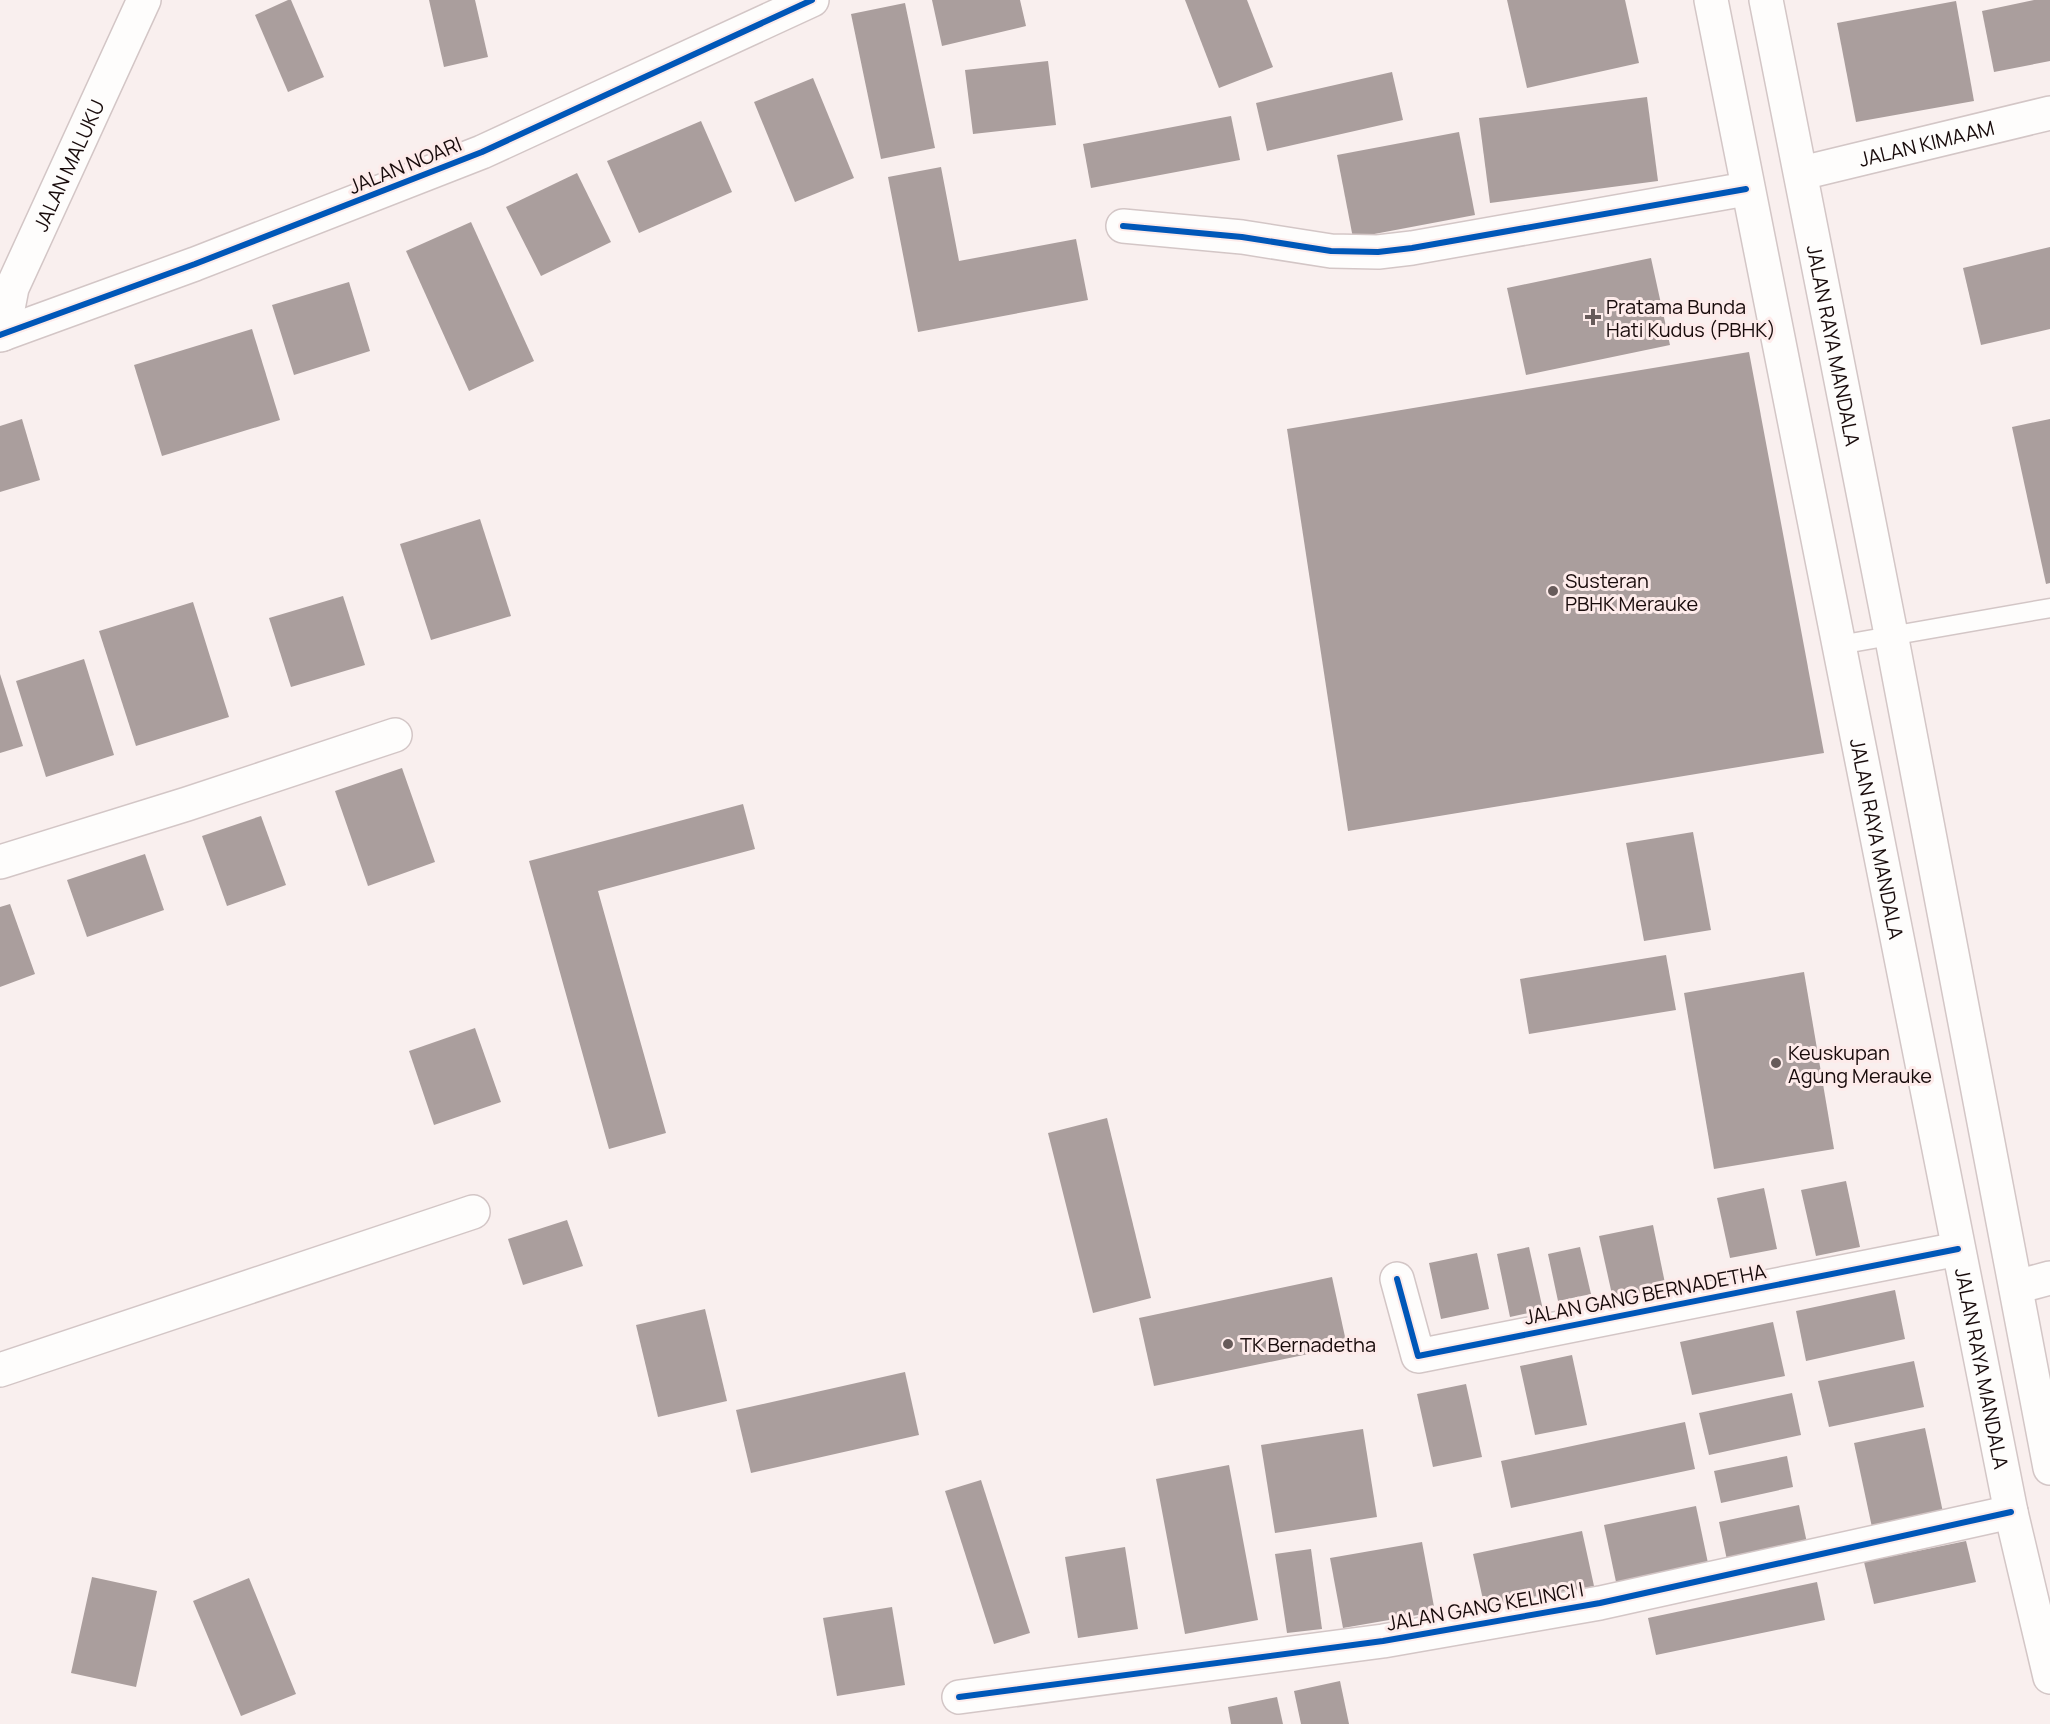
<svg xmlns="http://www.w3.org/2000/svg" width="2050" height="1724" viewBox="0 0 2050 1724" font-family="Manrope,sans-serif">
<style>
.building{fill:#aa9e9d}
.lines{fill:none;stroke-linecap:round;stroke-linejoin:round}
.lane-casing{stroke:#d3c6c6;stroke-width:21}
.street-casing{stroke:#d3c6c6;stroke-width:36}
.secondary-casing{stroke:#d3c6c6;stroke-width:36}
.highway-casing{stroke:#d3c6c6;stroke-width:36}
.lane{stroke:#fefdfc;stroke-width:18}
.street{stroke:#fefdfc;stroke-width:33}
.secondary{stroke:#fefdfc;stroke-width:33}
.highway{stroke:#fefdfc;stroke-width:33}
.cycleway-casing{stroke:#fdebea;stroke-width:10}
.cycleway{stroke:#0057b8;stroke-width:6}
.poi-dot{fill:#675b5a;stroke:#fdebea;stroke-width:2}
.labels{text-anchor:middle;dominant-baseline:central;stroke-width:6;stroke-linejoin:round;paint-order:stroke}
.street-label{font-size:20px;fill:#180b0b;stroke:#fdebea}
.poi-label{font-size:20px;fill:#180b0b;stroke:#fdebea;text-anchor:start}
</style>
<rect width="100%" height="100%" fill="#f9efee"/>
<g class="building">
<path d="M288,0H291L324,77L288,92L255,15Z"/>
<path d="M429,0H475L488,57L444,67Z"/>
<path d="M932,0H1020L1026,26L942,46Z"/>
<path d="M1185,0H1247L1273,67L1219,88Z"/>
<path d="M1507,0H1625L1639,63L1527,88Z"/>
<path d="M2034,0H2050V61L1994,72L1982,11Z"/>
<path d="M1956,1L1974,101L1856,122L1837,23Z"/>
<path d="M905,3L935,148L881,159L851,14Z"/>
<path d="M1048,61L1056,125L973,134L965,70Z"/>
<path d="M1392,72L1403,120L1267,151L1256,103Z"/>
<path d="M813,78L854,178L795,202L754,102Z"/>
<path d="M1647,97L1658,181L1490,203L1479,118Z"/>
<path d="M1231,116L1240,160L1091,188L1083,144Z"/>
<path d="M701,121L732,192L639,233L607,161Z"/>
<path d="M1459,132L1475,215L1353,238L1337,155Z"/>
<path d="M941,167L959,261L1076,239L1088,300L918,332L888,177Z"/>
<path d="M577,173L611,242L541,276L506,207Z"/>
<path d="M471,222L534,361L469,391L406,251Z"/>
<path d="M2050,247V329L1981,345L1963,268Z"/>
<path d="M1651,258L1670,345L1526,375L1507,288Z"/>
<path d="M349,282L370,351L294,375L272,305Z"/>
<path d="M252,329L280,420L162,456L134,365Z"/>
<path d="M1749,352L1824,753L1348,831L1287,429Z"/>
<path d="M22,419L40,480L0,492V426Z"/>
<path d="M2050,419V583L2046,584L2012,427Z"/>
<path d="M480,519L511,616L431,640L400,544Z"/>
<path d="M343,596L365,665L291,687L269,618Z"/>
<path d="M193,602L229,717L136,746L99,631Z"/>
<path d="M84,659L114,755L46,777L16,681Z"/>
<path d="M0,674L23,746L0,753Z"/>
<path d="M402,768L435,862L368,886L335,791Z"/>
<path d="M743,804L755,849L598,891L666,1133L609,1149L529,861Z"/>
<path d="M261,816L286,885L227,906L202,836Z"/>
<path d="M1693,832L1711,930L1644,941L1626,843Z"/>
<path d="M145,854L164,910L87,937L67,880Z"/>
<path d="M10,904L35,974L0,987V907Z"/>
<path d="M1666,955L1676,1010L1529,1034L1520,979Z"/>
<path d="M1804,972L1834,1149L1714,1169L1684,993Z"/>
<path d="M475,1028L501,1102L434,1125L409,1051Z"/>
<path d="M1107,1118L1151,1298L1093,1313L1048,1133Z"/>
<path d="M1846,1181L1860,1247L1816,1256L1801,1190Z"/>
<path d="M1764,1188L1777,1249L1730,1258L1717,1198Z"/>
<path d="M567,1220L583,1266L523,1285L508,1239Z"/>
<path d="M1653,1225L1666,1288L1613,1299L1599,1236Z"/>
<path d="M1529,1247L1543,1310L1510,1317L1497,1254Z"/>
<path d="M1580,1247L1591,1294L1558,1301L1548,1254Z"/>
<path d="M1477,1253L1489,1309L1441,1319L1429,1263Z"/>
<path d="M1332,1277L1347,1346L1154,1386L1139,1318Z"/>
<path d="M1895,1290L1905,1339L1806,1361L1796,1311Z"/>
<path d="M705,1309L727,1401L658,1417L636,1325Z"/>
<path d="M1773,1322L1785,1376L1692,1395L1680,1342Z"/>
<path d="M1572,1355L1587,1425L1535,1435L1520,1366Z"/>
<path d="M1914,1361L1924,1407L1829,1427L1818,1381Z"/>
<path d="M905,1372L919,1435L751,1473L736,1410Z"/>
<path d="M1466,1384L1482,1457L1433,1467L1417,1394Z"/>
<path d="M1792,1393L1801,1435L1709,1455L1699,1413Z"/>
<path d="M1685,1422L1695,1469L1511,1508L1501,1461Z"/>
<path d="M1925,1428L1944,1517L1873,1532L1854,1443Z"/>
<path d="M1363,1429L1377,1517L1275,1533L1261,1445Z"/>
<path d="M1787,1456L1793,1487L1721,1503L1714,1471Z"/>
<path d="M1229,1465L1258,1620L1185,1634L1156,1479Z"/>
<path d="M981,1480L1030,1633L994,1644L945,1491Z"/>
<path d="M1799,1505L1807,1543L1727,1560L1719,1522Z"/>
<path d="M1696,1506L1708,1563L1616,1582L1604,1525Z"/>
<path d="M1582,1531L1594,1586L1485,1609L1473,1554Z"/>
<path d="M1966,1541L1976,1582L1874,1604L1864,1562Z"/>
<path d="M1422,1542L1435,1612L1343,1628L1330,1558Z"/>
<path d="M1125,1547L1138,1629L1078,1638L1065,1557Z"/>
<path d="M1311,1549L1322,1629L1287,1633L1275,1554Z"/>
<path d="M92,1577L157,1591L136,1687L71,1673Z"/>
<path d="M249,1578L296,1694L241,1716L193,1601Z"/>
<path d="M1817,1582L1825,1620L1656,1655L1648,1618Z"/>
<path d="M892,1607L905,1685L837,1696L823,1618Z"/>
<path d="M1340,1681L1349,1724H1301L1294,1691Z"/>
<path d="M1277,1697L1283,1724H1231L1228,1707Z"/>
</g>
<g class="lines">
<defs>
<path id="lane" d="M1839,645L2050,608"/>
<g id="street">
<path id="s1" d="M1802,173L2050,113"/>
<path d="M1123,226L1242,237L1331,251L1378,252L1412,248L1746,189"/>
<path id="s2" d="M3,334L12,288L144,0"/>
<path d="M0,862L187,804L395,735"/>
<path d="M1397,1279L1418,1356L1958,1249"/>
<path d="M2016,1287L2050,1278"/>
<path d="M0,1370L473,1212"/>
<path d="M959,1697L1383,1641L1600,1603L2011,1512"/>
</g>
<path id="secondary" d="M0,335L195,264L482,152L812,0"/>
<g id="highway">
<path id="s3" d="M1711,0L2011,1512L2050,1677"/>
<path id="s4" d="M1766,0L1891,634L2050,1468"/>
</g>
</defs>
<use href="#lane" class="lane-casing"/>
<use href="#street" class="street-casing"/>
<use href="#secondary" class="secondary-casing"/>
<use href="#highway" class="highway-casing"/>
<use href="#lane" class="lane"/>
<use href="#street" class="street"/>
<use href="#secondary" class="secondary"/>
<use href="#highway" class="highway"/>
<defs>
<g id="cycleway">
<path d="M1123,226L1242,237L1331,251L1378,252L1412,248L1746,189"/>
<path d="M0,335L195,264L482,152L812,0"/>
<path d="M1397,1279L1418,1356L1958,1249"/>
<path d="M959,1697L1383,1641L1600,1603L2011,1512"/>
</g>
</defs>
<use href="#cycleway" class="cycleway-casing"/>
<use href="#cycleway" class="cycleway"/>
</g>
<g class="poi-dot">
<path d="M1590 308h6v6h6v6h-6v6h-6v-6h-6v-6h6z"/>
<circle cx="1553" cy="591" r="6"/>
<circle cx="1776" cy="1063" r="6"/>
<circle cx="1228" cy="1344" r="6"/>
</g>
<g class="labels">
<g class="street-label">
<text stroke="none"><textPath href="#s1" startOffset="128">JALAN KIMAAM</textPath></text>
<text stroke="none"><textPath href="#s2" startOffset="182">JALAN MALUKU</textPath></text>
<text transform="translate(405 165) rotate(-22)">JALAN NOARI</text>
<text stroke="none"><textPath href="#s4" startOffset="352">JALAN RAYA MANDALA</textPath></text>
<text stroke="none"><textPath href="#s3" startOffset="855">JALAN RAYA MANDALA</textPath></text>
<text transform="translate(1645 1294) rotate(-11)">JALAN GANG BERNADETHA</text>
<text stroke="none"><textPath href="#s3" startOffset="1395">JALAN RAYA MANDALA</textPath></text>
<text transform="translate(1485 1606) rotate(-10)">JALAN GANG KELINCI I</text>
</g>
<g class="poi-label">
<text x="1606" y="306">Pratama Bunda<tspan x="1606" dy="23">Hati Kudus (PBHK)</tspan></text>
<text x="1565" y="580">Susteran<tspan x="1565" dy="23">PBHK Merauke</tspan></text>
<text x="1788" y="1052">Keuskupan<tspan x="1788" dy="23">Agung Merauke</tspan></text>
<text x="1240" y="1344">TK Bernadetha</text>
</g>
</g>
</svg>
